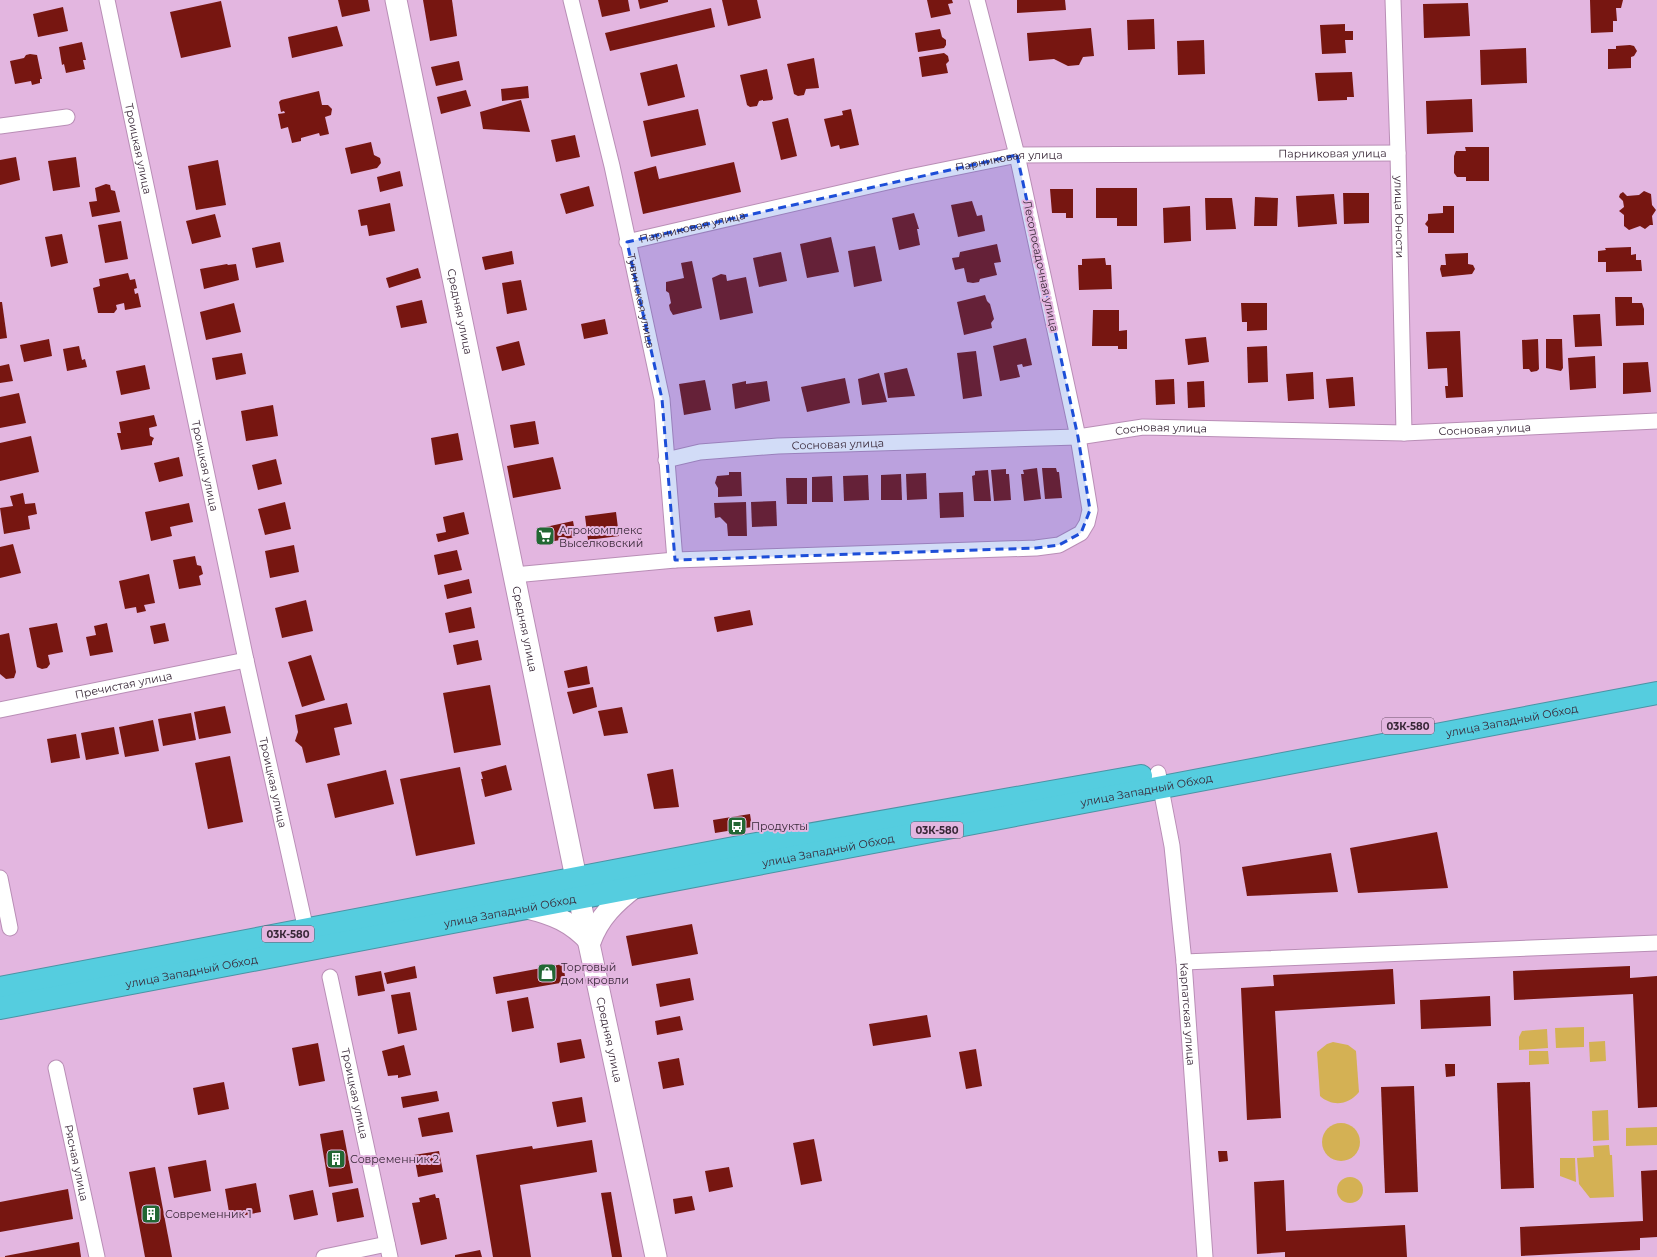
<svg xmlns="http://www.w3.org/2000/svg" width="1657" height="1257" viewBox="0 0 1657 1257" font-family="Montserrat,sans-serif">
<style>
.green{fill:#d4b154}
.building{fill:#771611}
.lines{fill:none;stroke-linecap:round;stroke-linejoin:round}
.street-casing{stroke:#b98eb6;stroke-width:17}
.secondary-casing{stroke:#b98eb6;stroke-width:23}
.highway-casing{stroke:#4b93a4;stroke-width:24}
.street{stroke:#fff;stroke-width:15}
.secondary{stroke:#fff;stroke-width:21}
.highway{stroke:#55cddf;stroke-width:22}
.marked{fill:#1d4ed8;fill-opacity:0.2;stroke:#1d4ed8;stroke-width:3;stroke-dasharray:8 5;stroke-linejoin:round}
.labels{text-anchor:middle;dominant-baseline:central;stroke-width:4;stroke-linejoin:round;paint-order:stroke}
.shield{fill:#e3b6e0;stroke:#6b526a;stroke-width:1}
.shield-label{font-size:10px;font-weight:bold;fill:#382737}
.street-label{font-size:11px;fill:#382737;stroke:#e3b6e0}
.poi-label{font-size:11px;fill:#382737;stroke:#e3b6e0;text-anchor:start}
</style>
<rect width="100%" height="100%" fill="#e3b6e0"/>
<g class="green">
<path d="M1584,1027V1047L1556,1048L1555,1028Z"/>
<path d="M1547,1029L1548,1048L1519,1050V1037L1522,1031Z"/>
<path d="M1605,1041L1606,1061L1590,1062L1589,1042Z"/>
<path d="M1333,1042L1348,1045L1356,1051L1359,1092C1349,1105 1332,1107 1320,1096L1317,1052L1327,1044Z"/>
<path d="M1529,1051H1548L1549,1064L1529,1065Z"/>
<path d="M1608,1110L1609,1140L1593,1141L1592,1111Z"/>
<circle cx="1341" cy="1142" r="19"/>
<path d="M1657,1127V1145L1626,1146V1128Z"/>
<path d="M1609,1145L1610,1155H1612L1614,1197L1590,1198L1579,1184L1577,1158L1594,1157L1593,1146Z"/>
<path d="M1560,1158H1575L1576,1182L1560,1176Z"/>
<circle cx="1350" cy="1190" r="13"/>
</g>
<g class="building">
<path d="M338,0H368L370,11L342,17Z"/>
<path d="M423,0H452L457,36L430,41Z"/>
<path d="M598,0H628L630,11L602,17Z"/>
<path d="M638,0H668V2L640,9Z"/>
<path d="M722,0H757L761,18L728,26Z"/>
<path d="M927,0H952L953,3L948,4L951,14L931,18Z"/>
<path d="M1017,0H1065L1066,10L1017,13Z"/>
<path d="M1590,0H1623L1621,8H1616L1617,21H1613V32L1591,33Z"/>
<path d="M221,1L231,47L181,58L170,12Z"/>
<path d="M1468,3L1470,36L1424,38L1423,4Z"/>
<path d="M63,7L68,31L38,37L33,14Z"/>
<path d="M711,8L715,27L610,51L605,33Z"/>
<path d="M1154,19L1155,49L1128,50L1127,20Z"/>
<path d="M1345,24V31H1353V40H1345L1346,53L1322,54L1320,25Z"/>
<path d="M337,26L343,46L292,58L288,37Z"/>
<path d="M1091,28L1094,56L1083,57L1079,65L1068,66L1054,59L1029,61L1027,33Z"/>
<path d="M940,29L942,37L946,40V45L944,48L918,52L915,33Z"/>
<path d="M1204,40L1205,74L1178,75L1177,41Z"/>
<path d="M82,42L86,60H83L85,69L66,73L64,64L62,65L59,47Z"/>
<path d="M1630,45L1634,46L1637,51L1634,56L1631,57V68L1608,69V49H1616V46Z"/>
<path d="M1526,48L1527,83L1481,85L1480,50Z"/>
<path d="M944,53L948,56L949,61L946,64L948,73L922,77L919,57Z"/>
<path d="M30,54L37,55L42,79H40V83L32,85L31,81L15,84L10,61L24,58L26,55Z"/>
<path d="M814,58L819,88L806,89L804,95L798,96L794,94L787,64Z"/>
<path d="M459,61L463,80L436,86L431,67Z"/>
<path d="M677,64L685,97L648,106L640,73Z"/>
<path d="M767,69L773,98L772,100L763,101V100L759,101L757,106L750,107L747,105L740,75Z"/>
<path d="M1352,72L1354,97H1347V100L1318,101L1315,73Z"/>
<path d="M528,86L529,98L502,101L501,89Z"/>
<path d="M466,90L471,106L441,114L437,97Z"/>
<path d="M319,91L322,105H328L332,109L331,115L325,117L329,134L320,136L319,133L301,138V141L292,143L288,127L281,129L278,114L285,113L284,111L281,112L279,102L281,100Z"/>
<path d="M1472,99L1473,132L1427,134L1426,101Z"/>
<path d="M521,100L530,132L483,129L480,112Z"/>
<path d="M698,109L706,145L651,157L643,121Z"/>
<path d="M851,109L859,145L840,149L839,145L831,147L824,119L843,115L842,111Z"/>
<path d="M788,118L797,156L781,160L772,122Z"/>
<path d="M575,135L580,157L556,162L551,140Z"/>
<path d="M371,142L374,155L380,158L381,163L377,168L351,174L345,148Z"/>
<path d="M1465,147H1489V181H1466V177H1457L1454,173V156L1456,151H1466Z"/>
<path d="M16,157L20,180L0,185V160Z"/>
<path d="M76,157L80,187L53,191L48,161Z"/>
<path d="M218,160L226,205L196,210L188,166Z"/>
<path d="M734,162L741,192L643,214L634,172L656,166L659,179Z"/>
<path d="M400,171L403,186L380,192L377,177Z"/>
<path d="M106,184L110,185L111,190L115,191L120,212L92,217L89,202L97,201L95,188Z"/>
<path d="M589,186L594,206L566,214L560,194Z"/>
<path d="M1096,188H1137V226H1117V218H1096Z"/>
<path d="M1050,189H1073V218H1066V213H1052Z"/>
<path d="M1644,191L1651,194L1652,205L1656,210L1652,216L1653,225H1650L1645,229L1640,226L1629,230L1624,226V215L1619,211L1624,207L1623,201L1619,197L1620,194L1623,192L1627,196L1639,195Z"/>
<path d="M1343,193H1369V223L1344,224Z"/>
<path d="M1334,194L1337,224L1298,227L1296,196Z"/>
<path d="M1255,197L1278,198L1277,226H1254Z"/>
<path d="M1205,198H1232L1236,229L1206,230Z"/>
<path d="M972,201L977,216L982,215L985,231L958,237L951,205Z"/>
<path d="M390,203L395,231L369,236L367,225L361,226L358,210Z"/>
<path d="M1190,206L1191,241L1164,243L1163,208Z"/>
<path d="M1443,206H1454V233H1428V227L1425,224L1428,220V214L1443,213Z"/>
<path d="M914,213L919,229H917L920,245L899,250L892,218Z"/>
<path d="M215,214L221,237L192,244L186,221Z"/>
<path d="M121,221L128,259L105,263L98,225Z"/>
<path d="M62,234L68,263L51,267L45,237Z"/>
<path d="M831,237L839,272L807,278L800,244Z"/>
<path d="M280,242L284,262L256,268L252,248Z"/>
<path d="M997,244L1001,262L994,263L997,275L980,279L979,282L973,283L967,282L964,268L955,270L952,258L959,257L960,252Z"/>
<path d="M875,246L882,281L854,287L848,251Z"/>
<path d="M1631,247V255L1636,254V260H1641L1642,271L1606,272V262H1598V251L1606,250L1605,248Z"/>
<path d="M512,251L514,264L485,270L482,257Z"/>
<path d="M781,252L787,281L759,287L753,258Z"/>
<path d="M1468,253V264L1473,265L1475,269L1472,274L1442,277L1440,269L1441,265H1446L1445,254Z"/>
<path d="M1105,258L1106,265H1111L1112,289L1079,290L1078,265H1082V259Z"/>
<path d="M692,261L702,308L673,315L670,310L669,305L671,303L669,293L666,291V282L684,278L681,263Z"/>
<path d="M227,264L228,265L236,264L239,280L204,289L200,269Z"/>
<path d="M418,268L421,278L389,288L386,278Z"/>
<path d="M128,273L130,280L135,279L137,288L134,289L135,294L138,293L141,307L125,310L124,303L116,305L117,309L114,313H98L93,288L100,286L99,279Z"/>
<path d="M721,274L726,275L727,281L746,277L753,313L720,320L712,278Z"/>
<path d="M521,280L527,310L507,314L502,283Z"/>
<path d="M985,295L987,301L990,304L994,319L991,323L992,328L964,335L957,302Z"/>
<path d="M1615,297H1632V303H1642L1644,309V325L1616,326Z"/>
<path d="M422,300L427,323L401,328L396,306Z"/>
<path d="M0,302H2L7,338L0,339Z"/>
<path d="M234,303L241,332L206,340L200,312Z"/>
<path d="M1241,303H1267V330L1247,331V322H1242Z"/>
<path d="M1093,310H1119V331L1127,330V349H1118V346H1092Z"/>
<path d="M1600,314L1602,346L1575,347L1573,315Z"/>
<path d="M605,319L608,334L584,339L581,324Z"/>
<path d="M1460,331L1463,397L1446,398L1445,386H1448L1447,368L1428,369L1426,332Z"/>
<path d="M1206,337L1209,362L1188,365L1185,339Z"/>
<path d="M1026,338L1032,365L1023,367L1022,364L1017,365L1020,377L1000,381L993,346Z"/>
<path d="M49,339L52,356L24,362L20,345Z"/>
<path d="M1538,339L1539,369L1537,371L1531,372L1529,369H1523L1522,340Z"/>
<path d="M1546,339H1562L1563,368L1561,371L1546,368Z"/>
<path d="M519,341L525,365L502,371L496,347Z"/>
<path d="M79,346L82,360L85,359L87,367L67,371L63,349Z"/>
<path d="M1267,346L1268,382L1248,383L1247,347Z"/>
<path d="M976,351L982,396L963,399L957,353Z"/>
<path d="M242,353L246,374L216,380L212,358Z"/>
<path d="M1595,356L1596,388L1570,390L1568,358Z"/>
<path d="M1648,362L1651,392L1623,394V363Z"/>
<path d="M9,364L13,381L0,383V366Z"/>
<path d="M145,365L150,389L121,395L116,371Z"/>
<path d="M907,368L915,396L888,398L884,373Z"/>
<path d="M1313,372L1314,399L1288,401L1286,374Z"/>
<path d="M879,373L887,402L862,405L858,379Z"/>
<path d="M1353,377L1355,406L1329,408L1326,379Z"/>
<path d="M845,378L850,403L807,412L801,387Z"/>
<path d="M1174,379L1175,404L1156,405L1155,380Z"/>
<path d="M705,380L711,410L684,415L679,384Z"/>
<path d="M746,381V384L767,381L770,401L735,409L732,384Z"/>
<path d="M1204,381L1205,407L1188,408L1187,382Z"/>
<path d="M19,393L26,423L0,428V397Z"/>
<path d="M273,405L278,436L246,441L241,411Z"/>
<path d="M154,415L157,426L149,428L150,436L154,438L152,442V445L121,450L117,433H121L119,422Z"/>
<path d="M535,421L539,444L514,448L510,425Z"/>
<path d="M458,433L463,460L435,465L431,438Z"/>
<path d="M31,436L39,472L0,481V443Z"/>
<path d="M179,457L183,476L159,482L154,463Z"/>
<path d="M553,457L561,489L513,498L507,466Z"/>
<path d="M276,459L282,484L258,490L252,465Z"/>
<path d="M1037,468L1041,499L1024,501L1021,474H1024L1023,470Z"/>
<path d="M1042,468H1056L1057,472H1059L1062,498L1045,499Z"/>
<path d="M1006,469V474H1009L1011,500L994,501L991,470Z"/>
<path d="M988,470L991,501H974L972,476L975,475V471Z"/>
<path d="M729,472H741L742,496L718,497V488L715,483L717,476L729,475Z"/>
<path d="M926,473L927,499L907,500L906,474Z"/>
<path d="M901,474L902,500H881V475Z"/>
<path d="M868,475L869,500L844,501L843,476Z"/>
<path d="M832,476L833,502H812V477Z"/>
<path d="M786,478H807V504H787Z"/>
<path d="M963,492L964,517L940,518L939,493Z"/>
<path d="M23,493L25,504L35,503L37,514L28,516L30,529L4,534L0,508L13,506L10,496Z"/>
<path d="M776,501L777,526L752,527L751,502Z"/>
<path d="M285,502L291,529L265,535L258,509Z"/>
<path d="M746,502L747,536H728L727,524L720,517L715,518L714,503Z"/>
<path d="M189,503L193,522L170,527L172,536L151,541L145,512Z"/>
<path d="M464,512L469,534L438,542L436,534L446,532L443,517Z"/>
<path d="M616,512L619,536L588,540L585,516Z"/>
<path d="M573,521L576,537L544,543L541,528Z"/>
<path d="M13,544L21,573L0,578V547Z"/>
<path d="M294,545L299,572L270,578L265,551Z"/>
<path d="M457,550L462,570L438,575L434,555Z"/>
<path d="M195,556L197,565L201,566L203,574L199,576L201,585L179,589L173,560Z"/>
<path d="M149,574L155,603L144,605L146,611L137,613L136,607L125,609L119,581Z"/>
<path d="M469,579L472,593L447,599L444,585Z"/>
<path d="M306,600L313,631L282,638L275,608Z"/>
<path d="M471,607L475,628L449,633L445,613Z"/>
<path d="M750,610L753,625L717,632L714,617Z"/>
<path d="M57,623L63,652L48,655L50,664L47,668L42,669L37,667L29,628Z"/>
<path d="M107,623L113,652L90,656L86,637L96,635L94,626Z"/>
<path d="M165,623L169,641L154,644L150,626Z"/>
<path d="M9,633L16,672L14,678L6,679L0,674V635Z"/>
<path d="M478,640L482,660L457,665L453,645Z"/>
<path d="M311,655L325,700L302,707L288,662Z"/>
<path d="M587,666L590,684L568,688L564,671Z"/>
<path d="M490,685L501,745L454,753L443,693Z"/>
<path d="M593,687L597,707L573,714L567,692Z"/>
<path d="M347,703L352,724L334,728L340,755L306,763L302,747L295,741L298,732L295,715Z"/>
<path d="M225,706L231,733L199,739L194,712Z"/>
<path d="M622,707L628,733L604,736L598,711Z"/>
<path d="M191,713L196,740L163,746L158,719Z"/>
<path d="M153,720L159,751L125,757L119,727Z"/>
<path d="M114,727L119,754L86,760L81,733Z"/>
<path d="M76,734L80,758L51,763L47,739Z"/>
<path d="M230,756L243,822L208,829L195,763Z"/>
<path d="M506,765L512,790L485,797L481,779H483L481,772Z"/>
<path d="M460,767L475,844L416,856L400,779Z"/>
<path d="M673,769L679,807L654,809L647,774Z"/>
<path d="M386,770L394,804L335,818L327,784Z"/>
<path d="M750,814L752,827L715,833L713,820Z"/>
<path d="M1437,832L1448,888L1358,893L1350,848Z"/>
<path d="M1331,853L1338,892L1247,896L1242,867Z"/>
<path d="M692,924L698,954L632,966L626,936Z"/>
<path d="M563,964L566,982L496,994L493,977Z"/>
<path d="M415,966L417,978L387,984L384,973Z"/>
<path d="M1630,966V978L1657,976V1107L1638,1108L1633,994L1514,1000L1513,971Z"/>
<path d="M1393,969L1395,1004L1275,1011L1281,1118L1247,1120L1241,988L1274,986L1273,975Z"/>
<path d="M381,971L385,991L358,996L355,976Z"/>
<path d="M690,978L694,1000L660,1007L656,984Z"/>
<path d="M410,992L417,1030L398,1034L391,995Z"/>
<path d="M1490,996L1491,1026L1421,1029L1420,1000Z"/>
<path d="M528,997L534,1028L512,1032L507,1001Z"/>
<path d="M927,1015L931,1037L873,1046L869,1024Z"/>
<path d="M680,1016L683,1030L657,1035L655,1021Z"/>
<path d="M581,1039L585,1058L560,1063L557,1043Z"/>
<path d="M318,1043L325,1081L299,1086L292,1048Z"/>
<path d="M404,1045L411,1075L398,1078V1075L388,1076L382,1051Z"/>
<path d="M976,1049L982,1086L966,1089L959,1052Z"/>
<path d="M679,1058L684,1085L663,1089L658,1062Z"/>
<path d="M1445,1064H1455V1076L1446,1077Z"/>
<path d="M224,1082L229,1109L198,1115L193,1088Z"/>
<path d="M1530,1082L1534,1188L1501,1189L1497,1083Z"/>
<path d="M1414,1086L1418,1192L1385,1193L1381,1087Z"/>
<path d="M437,1091L439,1101L403,1108L401,1097Z"/>
<path d="M582,1097L586,1122L557,1127L552,1102Z"/>
<path d="M449,1112L453,1132L422,1137L418,1118Z"/>
<path d="M343,1130L353,1183L329,1187L320,1134Z"/>
<path d="M814,1139L822,1181L801,1185L793,1143Z"/>
<path d="M592,1140L597,1172L520,1185L531,1257H493L476,1155L532,1146L533,1149Z"/>
<path d="M439,1151L443,1172L418,1177L414,1155Z"/>
<path d="M1218,1151H1227L1228,1161L1219,1162Z"/>
<path d="M206,1160L211,1191L174,1198L168,1167Z"/>
<path d="M155,1167L172,1257H145L129,1172Z"/>
<path d="M729,1167L733,1187L709,1192L705,1171Z"/>
<path d="M1657,1170V1237L1640,1238V1250L1521,1256L1520,1227L1643,1221L1641,1171Z"/>
<path d="M1284,1180L1286,1231L1405,1225L1407,1257H1285V1252L1257,1254L1254,1182Z"/>
<path d="M256,1183L261,1212L230,1218L225,1189Z"/>
<path d="M358,1188L364,1217L337,1222L332,1193Z"/>
<path d="M68,1189L73,1219L0,1232V1202Z"/>
<path d="M313,1190L318,1215L294,1220L289,1195Z"/>
<path d="M611,1192L622,1257H612L601,1193Z"/>
<path d="M435,1194L436,1198H439L447,1239L421,1245L412,1203L420,1202L419,1198Z"/>
<path d="M692,1196L695,1210L675,1214L673,1199Z"/>
<path d="M79,1242L81,1257H5V1256Z"/>
<path d="M480,1250L482,1257H455V1255Z"/>
</g>
<g class="lines">
<defs>
<g id="street">
<path id="s1" d="M107,0L246,660L306,930"/>
<path id="s2" d="M571,0L612,166L662,399L675,560"/>
<path id="s3" d="M1393,0L1398,153L1404,433"/>
<path d="M0,126L67,117"/>
<path id="s4" d="M627,242L909,177L1017,155L1398,153"/>
<path id="s5" d="M666,460L700,452L778,446L1078,437L1143,427L1404,433L1657,421"/>
<path d="M514,575L675,560L1036,548L1059,545L1081,533L1087,523L1090,510L1078,437L1017,155L977,0"/>
<path id="s6" d="M0,710L246,660"/>
<path id="s7" d="M1158,773L1172,846L1184,962L1205,1257"/>
<path d="M0,878L10,928"/>
<path d="M1184,962L1657,943"/>
<path id="s8" d="M330,977L390,1257"/>
<path id="s9" d="M56,1068L97,1257"/>
<path d="M324,1257L387,1244"/>
</g>
<g id="secondary">
<path id="s10" d="M396,0L576,878"/>
<path id="s11" d="M579,897L656,1257"/>
<path d="M527,908C553,914 572,922 590,942"/>
<path d="M590,942C599,917 615,902 636,886"/>
</g>
<g id="highway">
<path d="M0,988L734,848L1141,776"/>
<path id="s12" d="M0,1008L1657,693"/>
</g>
</defs>
<use href="#street" class="street-casing"/>
<use href="#secondary" class="secondary-casing"/>
<use href="#highway" class="highway-casing"/>
<use href="#street" class="street"/>
<use href="#secondary" class="secondary"/>
<use href="#highway" class="highway"/>
</g>
<path class="marked" d="M1017,155L1078,437L1090,510L1081,533L1059,545L1036,548L675,560L662,399L627,242Z"/>
<defs>
<symbol id="supermarket-square" viewBox="-11 -11 22 22"><rect x="-9" y="-9" width="18" height="18" rx="4" fill="#226733" stroke="#e3b6e0"/><path d="M-6-5.5h2.5l.6 2H6L4.5 2H-2.5L-4.4-4H-6ZM-1.5 3.2a1.3 1.3 0 1 0 .1 0ZM3 3.2a1.3 1.3 0 1 0 .1 0Z" fill="#fff"/></symbol>
<symbol id="bus-square" viewBox="-11 -11 22 22"><rect x="-9" y="-9" width="18" height="18" rx="4" fill="#226733" stroke="#e3b6e0"/><path d="M-5-6H5V4H4V6H2V4H-2V6H-4V4H-5ZM-3.5-4V0h7V-4ZM-3.5 1.2v1.5H-2V1.2ZM2 1.2v1.5H3.5V1.2Z" fill="#fff"/></symbol>
<symbol id="shop-square" viewBox="-11 -11 22 22"><rect x="-9" y="-9" width="18" height="18" rx="4" fill="#226733" stroke="#e3b6e0"/><path d="M-5-2.5h2.3a2.7 3.5 0 0 1 5.4 0H5L5.5 6h-11ZM-1.5-2.5h3a1.5 2.3 0 0 0-3 0Z" fill="#fff"/></symbol>
<symbol id="building-square" viewBox="-11 -11 22 22"><rect x="-9" y="-9" width="18" height="18" rx="4" fill="#226733" stroke="#e3b6e0"/><path d="M-4-6H4V6H1V3H-1V6H-4ZM-2.5-4.3h1.7v1.8h-1.7ZM.8-4.3h1.7v1.8H.8ZM-2.5-1h1.7V.8h-1.7ZM.8-1h1.7V.8H.8Z" fill="#fff"/></symbol>
</defs>
<g fill-rule="evenodd">
<use href="#supermarket-square" x="534" y="525" width="22" height="22"/>
<use href="#bus-square" x="726" y="815" width="22" height="22"/>
<use href="#shop-square" x="536" y="962" width="22" height="22"/>
<use href="#building-square" x="325" y="1148" width="22" height="22"/>
<use href="#building-square" x="140" y="1203" width="22" height="22"/>
</g>
<g class="labels">
<g class="shield">
<rect x="1382" y="718" width="52" height="16" rx="3"/>
<rect x="911" y="822" width="52" height="16" rx="3"/>
<rect x="262" y="926" width="52" height="16" rx="3"/>
</g>
<g class="shield-label">
<text x="1408" y="726">03К-580</text>
<text x="937" y="830">03К-580</text>
<text x="288" y="934">03К-580</text>
</g>
<g class="street-label">
<text stroke="none"><textPath href="#s1" startOffset="152">Троицкая улица</textPath></text>
<text stroke="none"><textPath href="#s4" startOffset="715">Парниковая улица</textPath></text>
<text stroke="none"><textPath href="#s4" startOffset="391">Парниковая улица</textPath></text>
<text stroke="none"><textPath href="#s3" startOffset="217">улица Юности</textPath></text>
<text stroke="none"><textPath href="#s4" startOffset="67">Парниковая улица</textPath></text>
<text transform="translate(1041 266) rotate(78)">Лесопосадочная улица</text>
<text stroke="none"><textPath href="#s2" startOffset="309">Тувинская улица</textPath></text>
<text stroke="none"><textPath href="#s10" startOffset="318">Средняя улица</textPath></text>
<text stroke="none"><textPath href="#s5" startOffset="821">Сосновая улица</textPath></text>
<text stroke="none"><textPath href="#s5" startOffset="497">Сосновая улица</textPath></text>
<text stroke="none"><textPath href="#s5" startOffset="173">Сосновая улица</textPath></text>
<text stroke="none"><textPath href="#s1" startOffset="476">Троицкая улица</textPath></text>
<text stroke="none"><textPath href="#s10" startOffset="642">Средняя улица</textPath></text>
<text stroke="none"><textPath href="#s6" startOffset="126">Пречистая улица</textPath></text>
<text stroke="none"><textPath href="#s12" startOffset="1539">улица Западный Обход</textPath></text>
<text stroke="none"><textPath href="#s1" startOffset="800">Троицкая улица</textPath></text>
<text stroke="none"><textPath href="#s12" startOffset="1167">улица Западный Обход</textPath></text>
<text stroke="none"><textPath href="#s12" startOffset="843">улица Западный Обход</textPath></text>
<text stroke="none"><textPath href="#s12" startOffset="519">улица Западный Обход</textPath></text>
<text stroke="none"><textPath href="#s12" startOffset="195">улица Западный Обход</textPath></text>
<text stroke="none"><textPath href="#s7" startOffset="243">Карпатская улица</textPath></text>
<text stroke="none"><textPath href="#s11" startOffset="146">Средняя улица</textPath></text>
<text stroke="none"><textPath href="#s8" startOffset="119">Троицкая улица</textPath></text>
<text stroke="none"><textPath href="#s9" startOffset="97">Рясная улица</textPath></text>
</g>
<g class="poi-label">
<text x="559" y="530">Агрокомплекс<tspan x="559" dy="13">Выселковский</tspan></text>
<text x="751" y="826">Продукты</text>
<text x="561" y="967">Торговый<tspan x="561" dy="13">дом кровли</tspan></text>
<text x="350" y="1159">Современник 2</text>
<text x="165" y="1214">Современник 1</text>
</g>
</g>
</svg>
